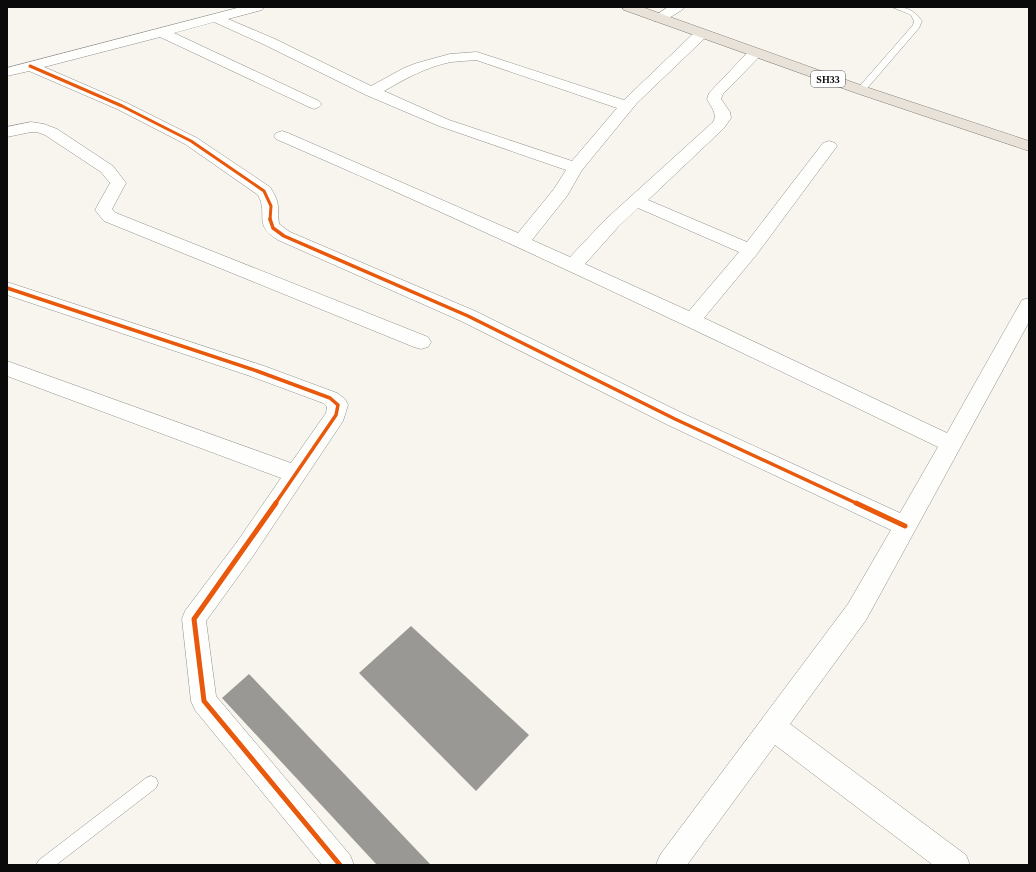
<svg xmlns="http://www.w3.org/2000/svg" width="1036" height="872" viewBox="0 0 1036 872" font-family="Georgia,serif">
<style>
.building{fill:#9a9894}
.lines{fill:none;stroke-linecap:round;stroke-linejoin:round}
.lane-casing{stroke:#91908d;stroke-width:1}
.street-casing{stroke:#91908d;stroke-width:1}
.primary-casing{stroke:#7e7d7a;stroke-width:1}
.lane{fill:#fefefc;fill-rule:evenodd}
.street{fill:#fefefc;fill-rule:evenodd}
.primary{fill:#e9e2d8;fill-rule:evenodd}
.cycleway-far2-casing{stroke:#fff;stroke-width:5}
.cycleway-far1-casing{stroke:#fff;stroke-width:6}
.cycleway-casing{stroke:#fff;stroke-width:8}
.cycleway-far2{stroke:#e8590c;stroke-width:3}
.cycleway-far1{stroke:#e8590c;stroke-width:3.5}
.cycleway{stroke:#e8590c;stroke-width:5}
.labels{text-anchor:middle;dominant-baseline:central;stroke-width:4;stroke-linejoin:round;paint-order:stroke}
.shield{fill:#fff;stroke:#545454;stroke-width:1}
.shield-label{font-size:10px;font-weight:bold;fill:#0a0a0a}
</style>
<rect width="100%" height="100%" fill="#f8f5ee"/>
<g class="building">
<path d="M411,626L529,735L476,791L359,673Z"/>
<path d="M249,674L431,865H377L222,698Z"/>
</g>
<g class="lines">
<defs>
<g id="lane">
<path d="M892,7C906,7 913,9 922,21L919,28L864,92H858V88L913,25L914,21L911,15Z"/>
<path d="M151,776L156,778L158,783L156,788L56,865H36L39,860L146,778Z"/>
</g>
<g id="street">
<path d="M241,7H264L262,10L228,19L275,39L371,86L404,68L417,63L450,54L477,52L624,100L696,31L701,30L706,31L708,34L706,37L637,103L582,170L567,196L532,240L570,257L606,219L713,122C718,114 711,107 707,99L709,93L750,50L755,49L760,50L762,53L760,56L723,94L721,99L730,112L731,118L724,128L648,200L747,242L823,143L829,141L835,143L837,146L757,254L704,318L947,433L1022,300L1029,298V322L866,620L790,724L966,855L970,865H933L775,745L687,865H656L660,855L848,604L891,530L668,425L461,321L278,240C252,224 269,215 258,195L185,144L117,109L29,71L7,76V68ZM214,22L265,45L366,95L439,126L566,170L554,189L518,233L288,133L282,131L276,133L274,136L276,139C500,236 719,341 938,447L900,513L682,413L475,311L290,232L279,224C277,206 281,204 270,187L197,138L127,103L44,67L160,37L309,107L314,109L319,107L322,104L319,101L174,33ZM476,60L617,108L572,161L449,120L384,91C405,79 426,67 451,62C459,61 468,61 476,60ZM638,208L739,252L689,311L585,264L618,227Z"/>
<path d="M668,7H684L682,10L664,21H654L652,18Z"/>
<path d="M31,122L44,124L57,129L113,166L126,183L112,209L116,213L428,337L431,342L428,347L421,349L414,347L104,221L95,210L110,183L101,172L45,135L37,132H31L7,137V127Z"/>
<path d="M7,282L264,366L337,393L345,399L348,405L343,421L253,556L206,621L216,696L350,855L354,865H322L195,710L191,701L182,619L185,611L237,542L281,478L7,376V361L291,463L326,413L327,407L323,403L250,376L7,295Z"/>
</g>
<path id="primary" d="M622,7H642L866,87L1029,141V151L856,93L624,10Z"/>
</defs>
<use href="#lane" class="lane-casing"/>
<use href="#street" class="street-casing"/>
<use href="#primary" class="primary-casing"/>
<use href="#lane" class="lane"/>
<use href="#street" class="street"/>
<use href="#primary" class="primary"/>
<defs>
<path id="cycleway-far2" d="M30,66L122,106L191,141L264,191L271,206L270,220"/>
<g id="cycleway-far1">
<path d="M270,219L273,228L284,236L468,316L675,419L858,504"/>
<path d="M7,288L257,371L330,398L338,405L336,415L275,504"/>
</g>
<g id="cycleway">
<path d="M276,503L194,619L204,701L340,865"/>
<path d="M856,503L905,526"/>
</g>
</defs>
<use href="#cycleway-far2" class="cycleway-far2-casing"/>
<use href="#cycleway-far1" class="cycleway-far1-casing"/>
<use href="#cycleway" class="cycleway-casing"/>
<use href="#cycleway-far2" class="cycleway-far2"/>
<use href="#cycleway-far1" class="cycleway-far1"/>
<use href="#cycleway" class="cycleway"/>
</g>
<g class="labels">
<rect class="shield" x="811" y="71" width="34" height="16" rx="3"/>
<g class="shield-label">
<text x="828" y="79">SH33</text>
</g>
</g>
<rect width="1036" height="872" fill="none" stroke="#0a0a0a" stroke-width="16"/>
</svg>
